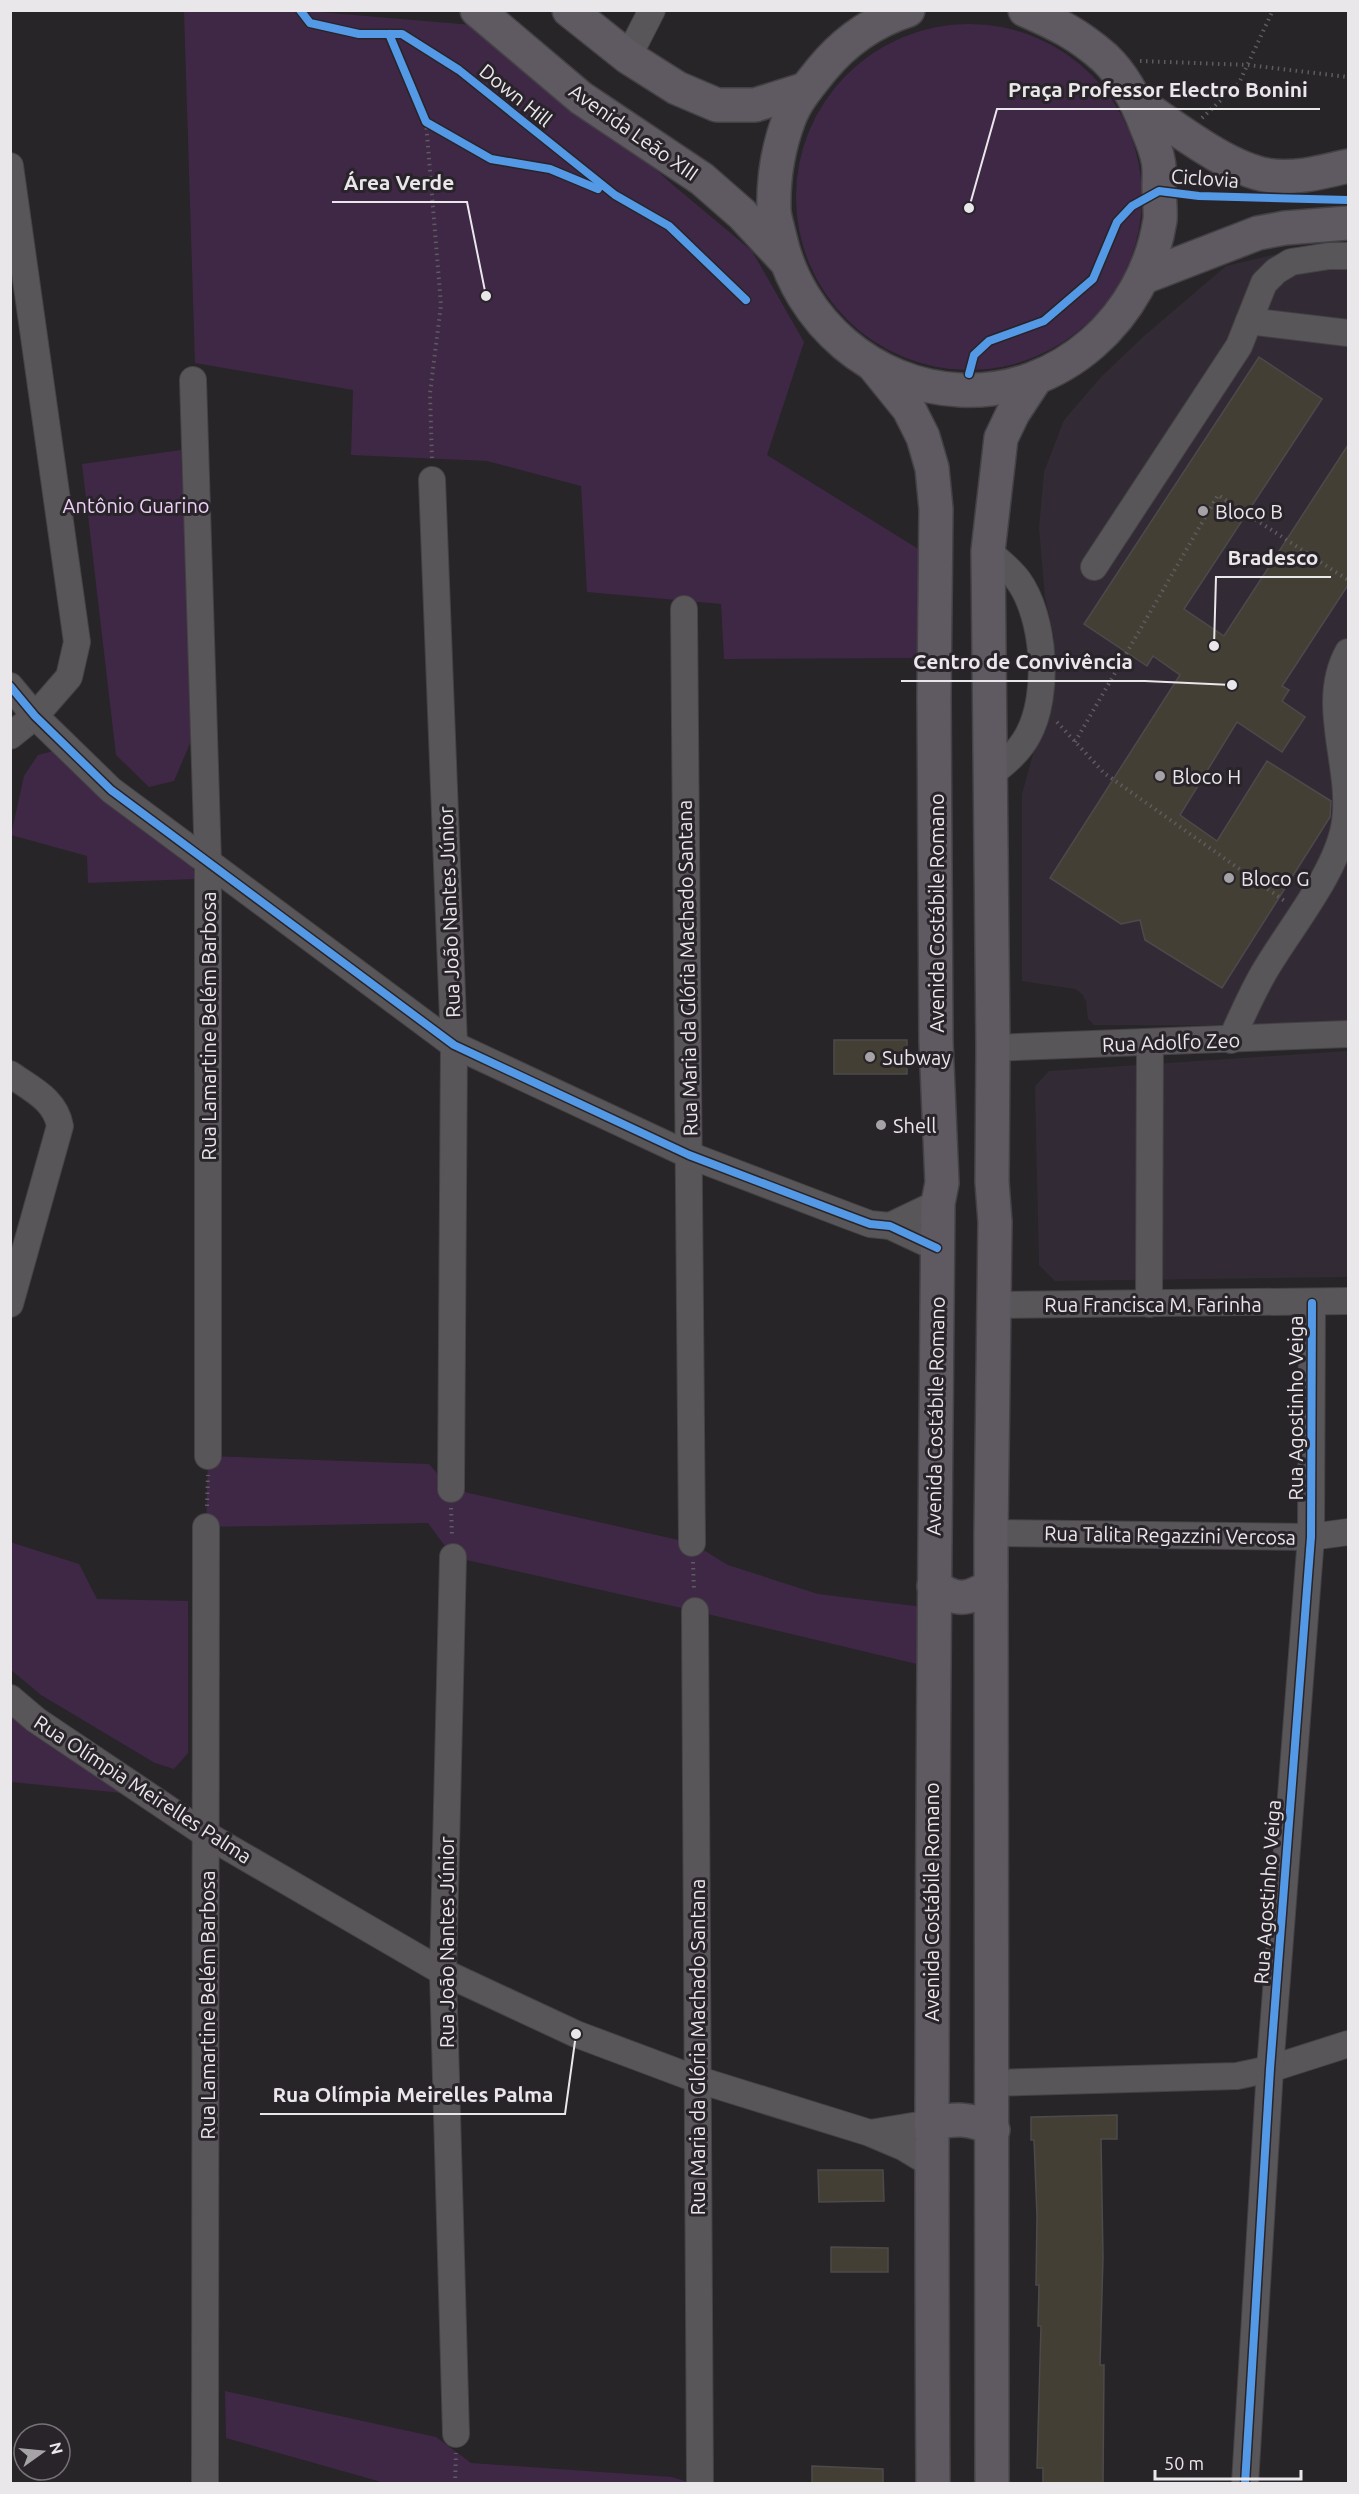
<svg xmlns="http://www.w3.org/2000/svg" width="1359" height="2494" viewBox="0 0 1359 2494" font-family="Ubuntu,sans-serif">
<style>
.built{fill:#322b35}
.green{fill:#3f2846}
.building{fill:#443f35;stroke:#4c4a4a;stroke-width:1.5}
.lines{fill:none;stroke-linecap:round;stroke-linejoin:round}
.minor-casing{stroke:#444245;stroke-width:28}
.major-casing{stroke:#444245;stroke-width:36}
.path{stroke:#5d5c5e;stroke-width:4;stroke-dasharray:1.5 4.5;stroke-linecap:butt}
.minor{stroke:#585659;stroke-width:26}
.major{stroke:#5f5a61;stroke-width:33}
.cycleway-casing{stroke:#282429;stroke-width:11}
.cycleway{stroke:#5399e6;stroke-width:8}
.poi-dot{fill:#a6a3a7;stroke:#282429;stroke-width:2}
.labels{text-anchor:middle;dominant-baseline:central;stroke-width:6;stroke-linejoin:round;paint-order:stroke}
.street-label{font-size:20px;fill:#eae7eb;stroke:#282429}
.park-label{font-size:20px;fill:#f0d0fa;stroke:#282429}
.poi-label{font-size:20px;fill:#eae7eb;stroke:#282429;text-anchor:start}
.leader{fill:none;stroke:#eae7eb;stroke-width:2}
.callout-dot{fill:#eae7eb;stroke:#282429;stroke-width:2}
.callout-label{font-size:21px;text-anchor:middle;font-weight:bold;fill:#eae7eb;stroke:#282429;stroke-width:6;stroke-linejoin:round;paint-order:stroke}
</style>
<rect width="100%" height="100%" fill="#272528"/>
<g class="built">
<path d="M1348,248V1026L1094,1025L1088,1019L1086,1001L1082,994L1075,989L1022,981V794L1054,679V637L1045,597L1039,528L1044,472L1064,420L1102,376L1144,336L1226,266L1282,253Z"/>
<path d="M1348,1051V1277L1055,1281L1039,1265L1035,1086L1049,1071Z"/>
</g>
<g class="green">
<path d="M184,11H307L496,27L673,185L752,251L804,342L767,455L920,550L922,658L724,659L721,604L587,592L581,486L487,461L351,455L353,390L195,363Z"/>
<circle cx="969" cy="197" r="173"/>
<path d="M181,450L194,734L174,781L149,787L116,755L82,464Z"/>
<path d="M61,749L193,865L195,879L88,883L87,856L11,835L24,776L38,755Z"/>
<path d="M208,1456L429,1464L451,1489L692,1543L728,1565L818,1594L923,1607L921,1665L695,1611L453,1557L428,1523L206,1527Z"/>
<path d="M10,1542L79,1564L97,1599L188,1601V1753L174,1769L155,1763L41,1695L11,1670Z"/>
<path d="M10,1698L133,1794L11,1782Z"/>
<path d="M225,2391L436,2437L471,2463L672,2477L692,2483H385L226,2438Z"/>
</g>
<g class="building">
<path d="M1259,357L1322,399L1184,609L1224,636L1348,445V585L1282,686L1289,690L1282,701L1305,717L1282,752L1237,722L1180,815L1217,841L1267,761L1331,801L1330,817L1222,988L1145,940L1140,920L1121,924L1050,878L1180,675L1153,656L1147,666L1084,624Z"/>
<rect x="834" y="1040" width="73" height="34"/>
<path d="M1117,2115V2139H1101L1103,2257L1100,2365H1104L1103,2484H1043V2468H1037L1041,2326H1038L1039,2285H1036L1037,2216L1034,2140H1031V2117Z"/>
<path d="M818,2170H883L884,2201L819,2202Z"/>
<path d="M831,2247L888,2248V2272H831Z"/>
<path d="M812,2466L883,2469V2484H812Z"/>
</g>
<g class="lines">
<defs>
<g id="minor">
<path d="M628,57L652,10"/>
<path d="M10,166L77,642L69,677L35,716L10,736"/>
<path d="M1249,321L1348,333"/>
<path d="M193,380L208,863V1456"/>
<path d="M432,480L454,1045L451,1489"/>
<path d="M988,551C998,560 1010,569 1018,580C1045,617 1050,695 1028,735C1019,752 1005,763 990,775"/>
<path d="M1094,567L1239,346L1264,283L1276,271L1291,262L1329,256H1348"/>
<path d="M684,609L692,1543"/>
<path d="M10,686L35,716L111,790L454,1045L689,1155L846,1215L870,1224L890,1226L937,1248"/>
<path d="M1231,1040C1241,1018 1251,995 1263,974C1288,930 1338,872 1345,822C1353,766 1319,704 1348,652"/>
<path d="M993,1048L1348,1034"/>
<path d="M10,1074C31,1089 55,1099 60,1126L10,1304"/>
<path d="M890,1226L938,1203"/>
<path d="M1149,1304L1150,1043"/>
<path d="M994,1305L1348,1301"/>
<path d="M991,1533L1311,1537L1348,1532"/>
<path d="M453,1557L443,1972L456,2434"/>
<path d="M695,1611L700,2484"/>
<path d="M10,1698L36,1720L207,1835L443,1972L576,2034L696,2079L870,2133L903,2147L931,2164"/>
<path d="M991,2083L1237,2076L1270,2069L1348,2044"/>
<path d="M870,2133L931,2123"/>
<path d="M205,2484L206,1527"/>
<path d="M1245,2484L1270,2069L1311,1537L1312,1303"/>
</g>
<g id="major">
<path d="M477,10L581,98L702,179L742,214L784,259"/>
<path d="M569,10L628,57L677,88L717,105H755L806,89"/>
<path d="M908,10C874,21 845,41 822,69C810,84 796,100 789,119C778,148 773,180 774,211C775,220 778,229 780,238C799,322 873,386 960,390C1061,395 1145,317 1160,220C1161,210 1159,198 1159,187C1159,178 1160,168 1158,160C1156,149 1151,138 1147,128C1138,104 1124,76 1105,58C1078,34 1057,24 1025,10"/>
<path d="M1138,103C1174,126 1224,167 1266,175C1293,180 1323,172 1348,166"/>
<path d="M1144,277L1258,233L1285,228L1348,223"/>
<path d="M875,367L909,409L923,437L932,468L936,509L934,696L936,1042L942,1183L938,1203C934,1630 930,2056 933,2484"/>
<path d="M934,1586C957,1602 967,1600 991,1586"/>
<path d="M931,2123C954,2119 971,2117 993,2130"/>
<path d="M992,2484L991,1533L995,1222L992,1182L993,1048L988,551L1001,438L1013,413L1036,378"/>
</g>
</defs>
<use href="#minor" class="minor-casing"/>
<use href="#major" class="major-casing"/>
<g class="path">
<path d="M1140,61L1248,65L1348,77"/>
<path d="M1202,118L1239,83L1273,10"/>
<path d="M426,122L441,305L430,393L432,461"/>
<path d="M1057,722L1104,773L1286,902"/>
<path d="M1075,742L1218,495L1348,580"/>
<path d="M207,1506L208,1475"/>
<path d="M451,1508L452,1537"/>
<path d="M693,1562L694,1590"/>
<path d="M455,2484L456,2453"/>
</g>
<use href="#minor" class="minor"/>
<use href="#major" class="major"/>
<defs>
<g id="cycleway">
<path d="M300,10L310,23L359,34H402L459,70L615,195L669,226L746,300"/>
<path d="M389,34L426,122L491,159L550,169L598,189"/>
<path d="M969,374L974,355L989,341L1044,321L1093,279L1117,222L1132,206L1159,191L1199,196L1348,200"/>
<path d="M10,686L35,716L111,790L454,1045L689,1155L846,1215L870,1224L890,1226L937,1248"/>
<path d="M1245,2484L1270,2069L1311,1537L1312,1303"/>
</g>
</defs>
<use href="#cycleway" class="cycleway-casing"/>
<use href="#cycleway" class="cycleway"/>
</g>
<g class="poi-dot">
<circle cx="1203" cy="511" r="6"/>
<circle cx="1160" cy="776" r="6"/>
<circle cx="1229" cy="878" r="6"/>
<circle cx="870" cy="1057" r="6"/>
<circle cx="881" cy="1125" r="6"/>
</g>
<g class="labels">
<g class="street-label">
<text transform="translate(516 95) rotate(39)">Down Hill</text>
<text transform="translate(634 132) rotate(35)">Avenida Leão XIII</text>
<text transform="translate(1205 178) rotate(4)">Ciclovia</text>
<text transform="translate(449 912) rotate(-92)">Rua João Nantes Júnior</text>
<text transform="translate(936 913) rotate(-90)">Avenida Costábile Romano</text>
<text transform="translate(687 968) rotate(-91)">Rua Maria da Glória Machado Santana</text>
<text transform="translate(208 1026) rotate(-90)">Rua Lamartine Belém Barbosa</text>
<text transform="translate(1171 1042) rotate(-2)">Rua Adolfo Zeo</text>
<text x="1153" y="1304">Rua Francisca M. Farinha</text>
<text transform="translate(1295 1408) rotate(-90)">Rua Agostinho Veiga</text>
<text transform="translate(935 1416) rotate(-89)">Avenida Costábile Romano</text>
<text transform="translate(1170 1535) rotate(1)">Rua Talita Regazzini Vercosa</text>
<text transform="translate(143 1789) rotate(33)">Rua Olímpia Meirelles Palma</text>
<text transform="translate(1267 1892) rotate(-86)">Rua Agostinho Veiga</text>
<text transform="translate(931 1902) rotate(-90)">Avenida Costábile Romano</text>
<text transform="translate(446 1942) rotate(-90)">Rua João Nantes Júnior</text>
<text transform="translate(207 2005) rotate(-90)">Rua Lamartine Belém Barbosa</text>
<text transform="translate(697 2047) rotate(-90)">Rua Maria da Glória Machado Santana</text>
</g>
<g class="park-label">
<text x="136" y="505">Antônio Guarino</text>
</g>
<g class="poi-label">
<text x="1215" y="511">Bloco B</text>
<text x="1172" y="776">Bloco H</text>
<text x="1241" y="878">Bloco G</text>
<text x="882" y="1057">Subway</text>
<text x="893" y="1125">Shell</text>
</g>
</g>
<path class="leader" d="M969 208L997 109H1320M486 296L467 202H332M1214 646L1216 577H1331M1232 685L1145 681H901M576 2034L565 2114H260"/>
<g class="callout-dot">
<circle cx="969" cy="208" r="6"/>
<circle cx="486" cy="296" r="6"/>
<circle cx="1214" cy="646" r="6"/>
<circle cx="1232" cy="685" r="6"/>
<circle cx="576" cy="2034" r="6"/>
</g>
<g class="callout-label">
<text x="1158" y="97">Praça Professor Electro Bonini</text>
<text x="399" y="190">Área Verde</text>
<text x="1273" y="565">Bradesco</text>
<text x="1023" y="669">Centro de Convivência</text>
<text x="413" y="2102">Rua Olímpia Meirelles Palma</text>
</g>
<rect width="1359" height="2494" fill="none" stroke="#eae7eb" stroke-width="24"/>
<g transform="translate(42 2452) rotate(75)"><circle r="28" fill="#282429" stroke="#767277" stroke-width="1.5"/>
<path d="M0-4.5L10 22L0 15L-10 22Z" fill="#a6a3a7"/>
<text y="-9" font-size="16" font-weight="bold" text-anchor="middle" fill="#eae7eb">N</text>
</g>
<path d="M1155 2470v9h146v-9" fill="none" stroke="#eae7eb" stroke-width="3"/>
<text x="1164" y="2470" font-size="18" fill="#eae7eb" stroke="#282429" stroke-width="4.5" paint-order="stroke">50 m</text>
</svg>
